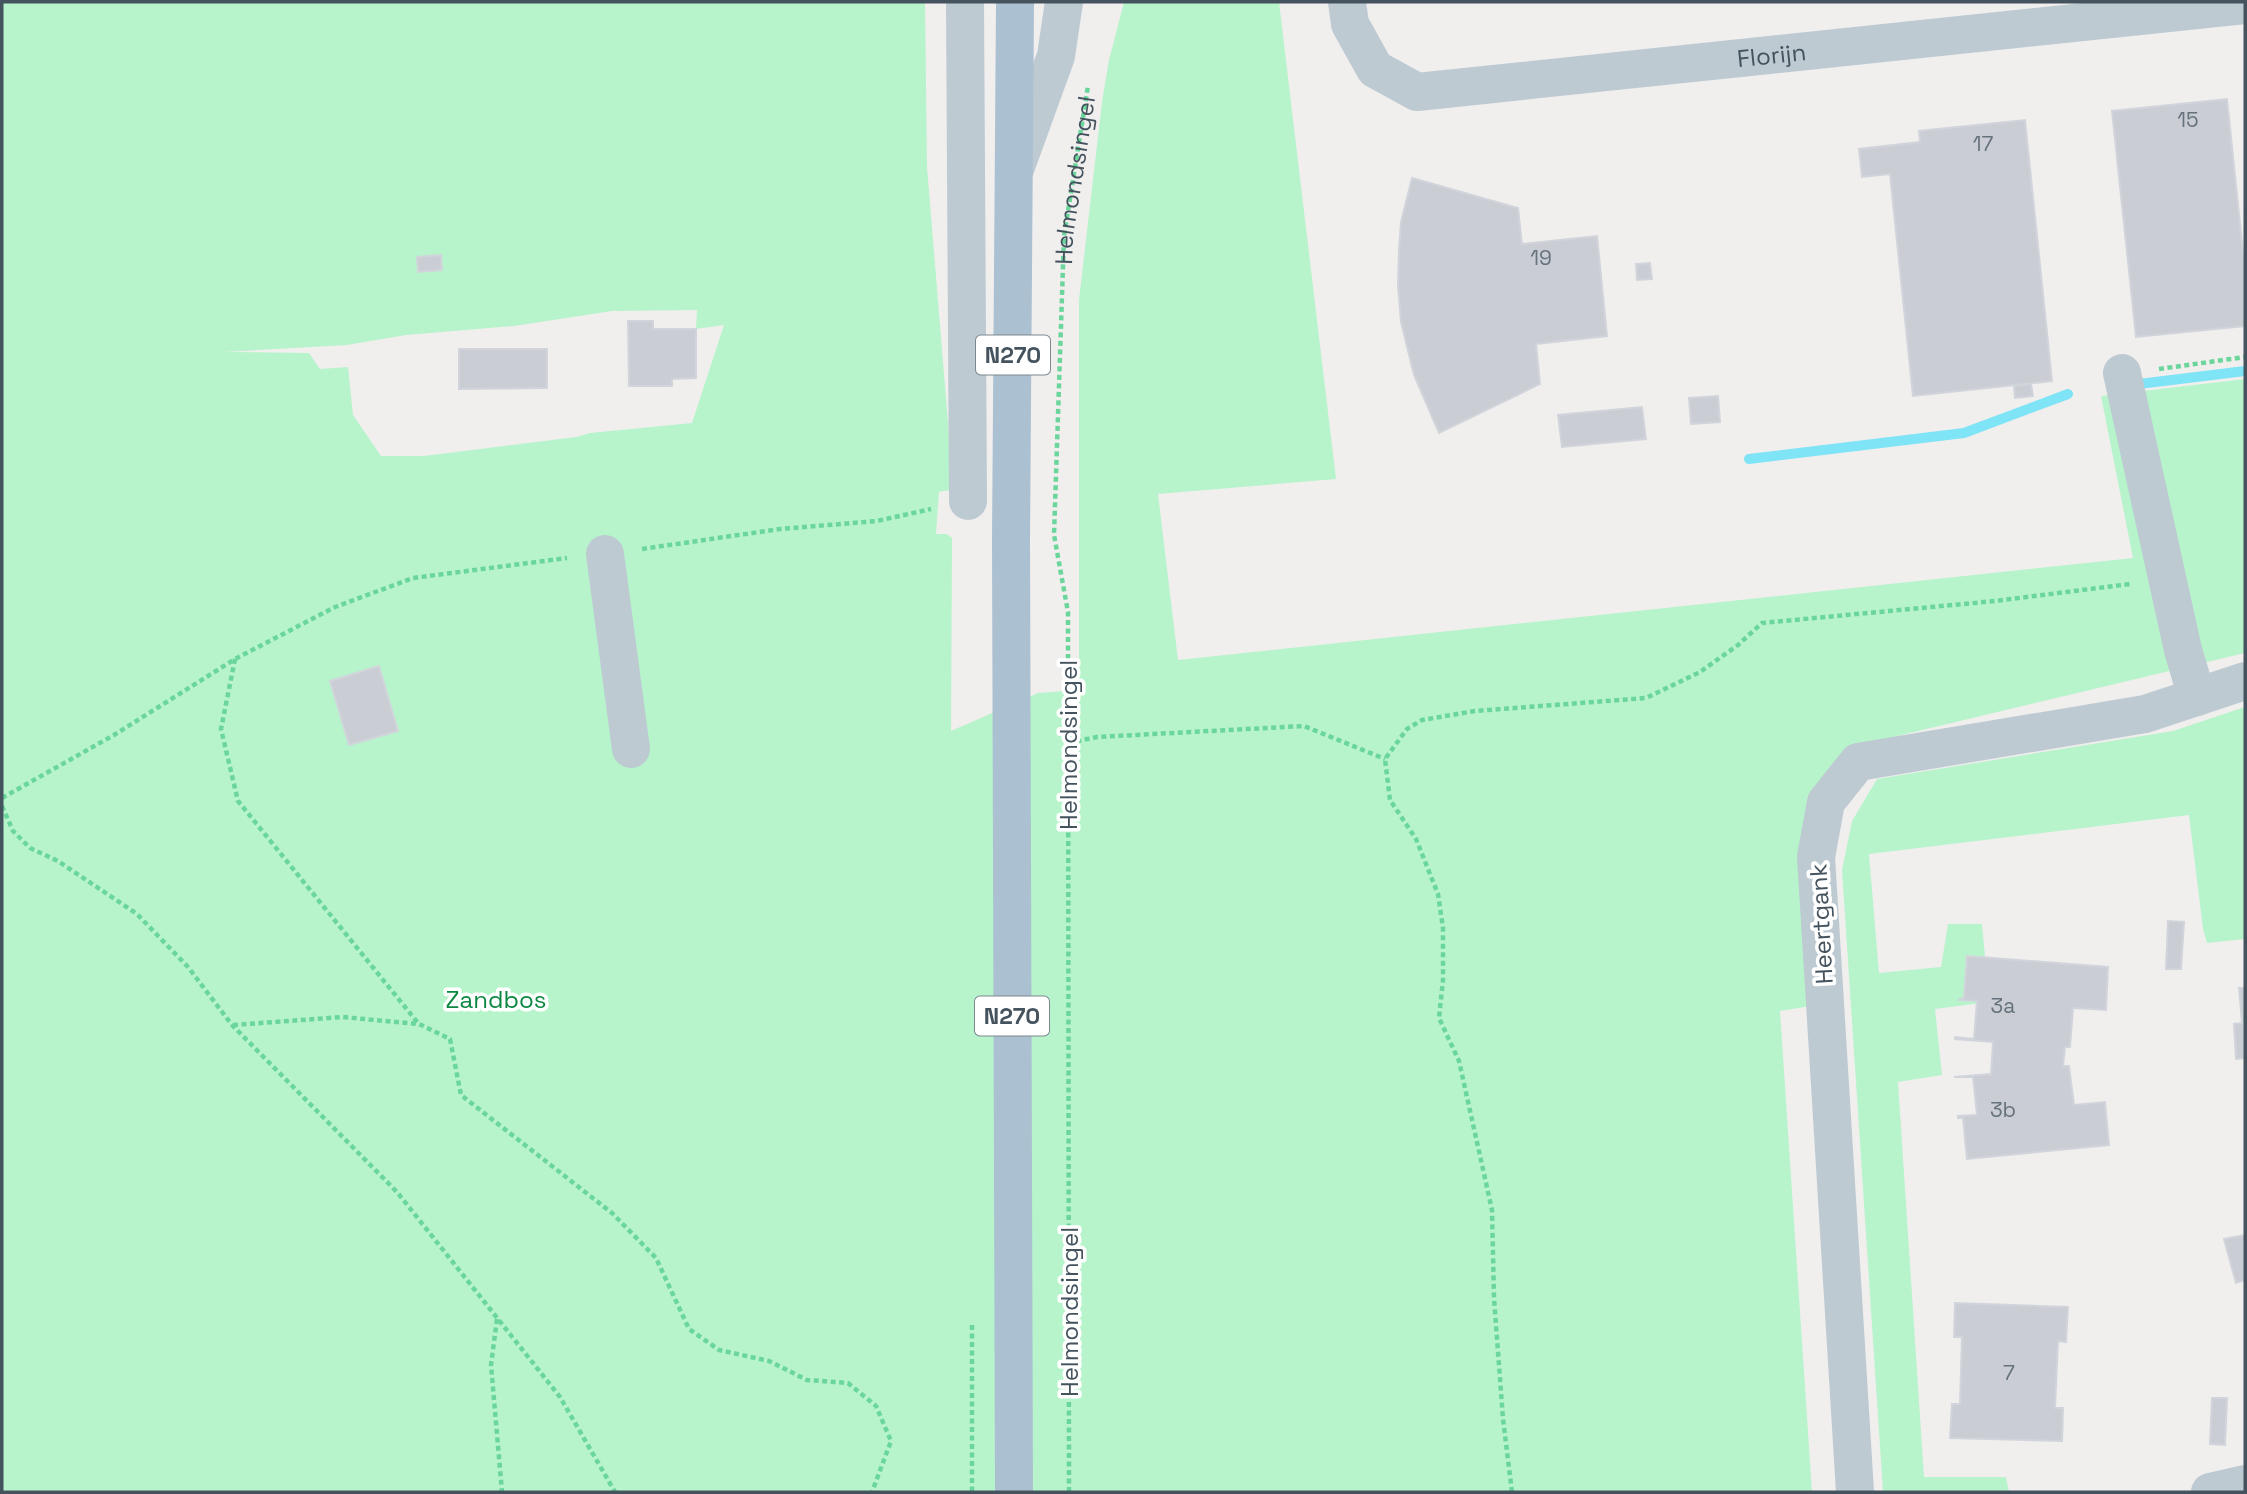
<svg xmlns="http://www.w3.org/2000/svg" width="2247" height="1494" viewBox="0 0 2247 1494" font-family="'Space Grotesk',sans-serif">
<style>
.green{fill:#b7f4cb;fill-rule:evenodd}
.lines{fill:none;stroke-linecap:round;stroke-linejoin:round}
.stream{stroke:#7fe4f6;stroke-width:10}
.building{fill:#caced4;stroke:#d1d5db;stroke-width:2}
.path{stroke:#6bd69c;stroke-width:4.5;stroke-dasharray:5 3.5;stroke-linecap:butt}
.minor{stroke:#bdcad2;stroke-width:38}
.major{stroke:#abc0d1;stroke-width:38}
.labels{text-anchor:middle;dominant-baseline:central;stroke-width:7;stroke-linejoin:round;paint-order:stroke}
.number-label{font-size:21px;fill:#66727c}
.shield{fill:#fff;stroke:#7c878e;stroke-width:2}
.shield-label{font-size:23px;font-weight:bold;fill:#44535e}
.street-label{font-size:24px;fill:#44535e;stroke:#fff}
.park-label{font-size:24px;fill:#0c8843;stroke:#fff}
</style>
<rect width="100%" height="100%" fill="#f1eeee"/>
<g class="green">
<path d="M2,2H925L927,167L951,459L949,490L939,492L936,534H947L952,538L951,731L1038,693L1079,690V300L1102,102L1109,60L1124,2H1279L1336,479L1158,494L1178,660L2133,558L2101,396L2245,379V653L1868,743L1822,788L1811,1006L1780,1011L1812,1492H2ZM697,310L696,329L724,325L692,423L590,433L576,437L424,456H381L353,415L348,367L320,369L309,353L225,352L347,345L406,335L514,326L612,311Z"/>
<path d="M2245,707V939L2207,943L2203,929L2189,815L1869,854L1879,973L1941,967L1948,924H1982L1989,1002L1935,1009L1942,1075L1898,1082L1924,1477H2006L2009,1492H1883L1842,870L1852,821L1877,779L2173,731Z"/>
</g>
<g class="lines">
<g class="stream">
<path d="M2139,384L2245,371"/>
<path d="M1749,459L1964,433L2068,394"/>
</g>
</g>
<g class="building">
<path d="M2227,99L2245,272V326L2136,337L2112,111Z"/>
<path d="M2025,120L2052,381L1913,396L1890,174L1862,177L1859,149L1920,142L1919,131Z"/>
<path d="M1412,178L1518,208L1522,244L1597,236L1607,336L1536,344L1540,384L1439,433L1414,375L1401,322L1398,285L1399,249L1401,222Z"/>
<path d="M441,255L442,270L418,272L417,257Z"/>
<path d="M1650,263L1652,279L1637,280L1636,264Z"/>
<path d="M628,321H653V329H696V378L672,379V386H629Z"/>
<path d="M459,349H547V388L459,389Z"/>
<path d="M2031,384L2033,396L2015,398L2014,386Z"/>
<path d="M1718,396L1720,422L1691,424L1689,398Z"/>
<path d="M1642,407L1646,439L1562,447L1558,415Z"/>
<path d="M379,666L398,731L349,745L330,681Z"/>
<path d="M2168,921L2184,922L2181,969H2166Z"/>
<path d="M1967,956L2108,967L2106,1010L2073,1008L2070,1047H2065L2063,1066H2069L2074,1105L2105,1102L2109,1145L1967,1159L1963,1118H1958V1116L1977,1115L1973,1077H1954L1991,1074L1993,1042L1955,1039V1037L1974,1039L1977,1001L1958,1000L1964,998Z"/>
<path d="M2239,988H2245V1058L2236,1059L2234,1024L2242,1023Z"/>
<path d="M2245,1235V1280L2236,1283L2224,1239Z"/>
<path d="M1955,1303L2068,1307L2066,1342L2058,1341L2055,1408H2063L2062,1441L1950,1438L1952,1404H1960L1962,1337H1954Z"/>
<path d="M2212,1398H2227L2225,1445L2210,1444Z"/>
</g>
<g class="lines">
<g class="path">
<path d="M2159,369L2245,357"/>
<path d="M642,549L780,529L877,521L931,509"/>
<path d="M235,659L221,729L238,801L418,1023"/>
<path d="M1068,743L1097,737L1304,726L1385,759"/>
<path d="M2,798L114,735L235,659L335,607L413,578L567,558"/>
<path d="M2,806L13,831L30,848L58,861L137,914L188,967L232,1025L397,1192L560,1397L615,1492"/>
<path d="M233,1025L342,1017L419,1024L450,1039L461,1095L612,1213L656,1258L689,1329L719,1350L769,1361L807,1380L848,1383L876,1406L891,1441L872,1492"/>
<path d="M497,1319L491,1365L502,1492"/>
<path d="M972,1325V1492"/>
<path id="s1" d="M1069,1492L1068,612L1054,535L1064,236L1088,86"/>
<path d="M1512,1492L1503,1419L1494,1298L1492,1210L1459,1061L1439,1018L1443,980V928L1438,894L1416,839L1390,800L1385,759L1407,729L1422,720L1475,711L1646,698L1700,672L1738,645L1762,623L1995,601L2130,584"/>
</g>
<g class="minor">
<path d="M965,2L968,501"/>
<path id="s2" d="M1347,2L1350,24L1375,69L1417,92L2245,5"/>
<path d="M1015,169L1056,56L1064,2"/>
<path d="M2122,373L2183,650L2197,697"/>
<path d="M605,554L631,749"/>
<path d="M1855,1492L1816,857L1826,802L1858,762L2145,714L2245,681"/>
<path d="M2210,1492L2245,1484"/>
</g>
<path class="major" d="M1014,1492L1011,540L1015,2"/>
</g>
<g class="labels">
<g class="number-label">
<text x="2188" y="119">15</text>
<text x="1983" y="143">17</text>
<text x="1541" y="257">19</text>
<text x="2003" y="1005">3a</text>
<text x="2003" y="1109">3b</text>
<text x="2009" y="1372">7</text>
</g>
<g class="shield">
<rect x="976" y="335.5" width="74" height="39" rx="5"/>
<rect x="975" y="996.5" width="74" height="39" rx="5"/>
</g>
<g class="shield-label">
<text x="1013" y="355">N270</text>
<text x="1012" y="1016">N270</text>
</g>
<g class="street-label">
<text stroke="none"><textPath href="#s2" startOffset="478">Florijn</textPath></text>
<text stroke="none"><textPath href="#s1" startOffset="1314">Helmondsingel</textPath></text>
<text transform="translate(1068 745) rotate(-90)">Helmondsingel</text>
<text transform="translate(1821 924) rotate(-93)">Heertgank</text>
<text transform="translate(1069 1312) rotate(-90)">Helmondsingel</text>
</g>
<g class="park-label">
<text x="496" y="999">Zandbos</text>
</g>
</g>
<rect width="2247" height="1494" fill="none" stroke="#44535e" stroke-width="7"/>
</svg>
